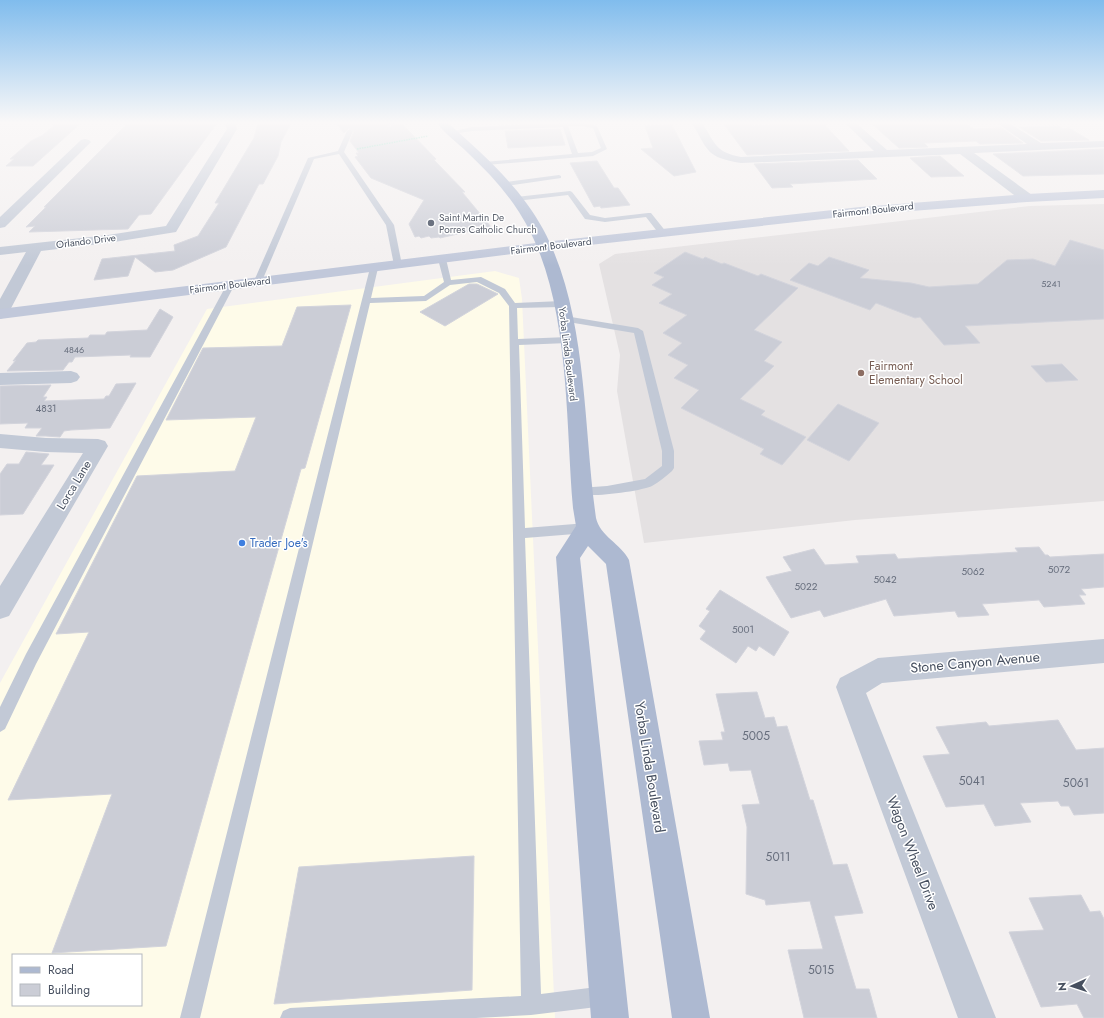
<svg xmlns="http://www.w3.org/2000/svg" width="1104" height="1018" viewBox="0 0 1104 1018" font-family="Jost,sans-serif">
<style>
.commercial{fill:#fefbe9;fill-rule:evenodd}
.education{fill:#e4e1e2}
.building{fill:#cbcdd6;stroke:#d3d4dc}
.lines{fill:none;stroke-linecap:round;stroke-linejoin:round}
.path{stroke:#70d4b6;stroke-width:1.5;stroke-dasharray:1.5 1;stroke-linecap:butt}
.lane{fill:#c2c9d6;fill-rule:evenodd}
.street{fill:#c2c9d6;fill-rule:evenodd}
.secondary{fill:#c1c8da;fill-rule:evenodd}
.primary{fill:#adb9d1;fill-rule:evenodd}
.worship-dot{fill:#6b7280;stroke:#fff;stroke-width:1.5}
.education-dot{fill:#8d6e63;stroke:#fff;stroke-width:1.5}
.shop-dot{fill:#3f7fe0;stroke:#fff;stroke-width:1.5}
.labels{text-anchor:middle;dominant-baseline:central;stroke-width:3;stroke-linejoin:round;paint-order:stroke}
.far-number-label{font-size:9px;fill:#676e7d}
.far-street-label{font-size:10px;fill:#464f5f;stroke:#fff}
.far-worship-label{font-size:10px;fill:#5b616d;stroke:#fff;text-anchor:start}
.number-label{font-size:10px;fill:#676e7d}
.education-label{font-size:12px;fill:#785e54;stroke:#fff;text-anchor:start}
.street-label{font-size:12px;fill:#464f5f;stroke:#fff}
.shop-label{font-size:12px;fill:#366cbe;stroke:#fff;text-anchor:start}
.near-number-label{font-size:12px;fill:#676e7d}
.near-street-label{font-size:14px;fill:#464f5f;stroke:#fff}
</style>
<rect width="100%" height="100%" fill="#f3f0f0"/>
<path class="commercial" d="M495,271L519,278L522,299L555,1018H0V683L207,309ZM13,955H141V1005H13Z"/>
<path class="education" d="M1104,204V501L855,520L644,543L617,391L620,355L599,264L615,254L1030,206Z"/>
<g class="building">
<path d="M57,123H81L33,166H6L14,159H10L31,141L43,135Z"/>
<path d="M128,123H217L151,214L139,215L128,229L29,232L35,226L26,227L46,207H44Z"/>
<path d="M258,123H291L281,142L278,156L263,184H259L226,247L173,270L155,272L135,257L128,276L94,280L102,259L175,251L174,245L198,236L219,203H215L254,138Z"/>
<path d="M336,123H385L388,127L401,123L436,159L434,160L465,192H462L496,233L475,230L440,238L439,237L431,238L429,236L421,238L419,236L415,237L409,224L424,200L371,178L355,157L358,156L356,153H359L350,141L354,131L349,128L344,133Z"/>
<path d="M723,123H749L752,126L823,123L849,151L747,155Z"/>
<path d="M871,123H965L974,129L1002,128L1023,143L980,144L976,141L924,143L928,147L899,148Z"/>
<path d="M672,125L696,172L674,176L641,149L653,148L645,126Z"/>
<path d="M1059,126L1063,129L1069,128L1089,140L1041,141L1019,127Z"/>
<path d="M560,129L565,145L508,148L505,131Z"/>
<path d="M1104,149V174L1023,176L993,154Z"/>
<path d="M940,156L964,176L931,177L910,158Z"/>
<path d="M858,160L877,179L790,184L793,187L772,188L754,164Z"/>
<path d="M597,161L614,188H618L630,205L601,208L600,206L594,207L570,163Z"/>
<path d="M1070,240L1104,250V319L965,326L980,343L944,345L920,317L915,318L876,303L870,310L790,280L809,263L818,266L829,257L869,270L860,278L911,283L929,287L978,284L1007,260L1033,259L1055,266Z"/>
<path d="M685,252L703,259L705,257L722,264L724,263L758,276L761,274L798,288L754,330L782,342L764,361L774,366L740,399L765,411L761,415L806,437L782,465L760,454L764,449L681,408L699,390L674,378L688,365L668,355L682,343L663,333L687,315L659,303L672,294L652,285L664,277L654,273Z"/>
<path d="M469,284H477L498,294L445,326L420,312Z"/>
<path d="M351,305L305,468L301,469L166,946L52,953L112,794L8,800L89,632L56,634L137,476L235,471L256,417L166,420L203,348L282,346L297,307Z"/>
<path d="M160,309L173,317L150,357H130L131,355L75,357L72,362H69L63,370L7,371L16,360L13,361L27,343L36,342L38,340L88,338L90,335H105L107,332L147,330Z"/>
<path d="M1062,364L1078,380L1046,382L1031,366Z"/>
<path d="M136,383L110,428L71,430L64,431L60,437L46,436H36L42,428H25L28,423L0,424V386L51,385L43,397H47L44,401L104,399L106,396H109L116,384Z"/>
<path d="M838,404L879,423L849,461L807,440Z"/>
<path d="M26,452L49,454L41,465H54L23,514L0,515V474L7,464H19Z"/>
<path d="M1039,547L1045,555H1048L1050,557L1104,554V587L1081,589L1086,595H1079L1085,604L1044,607L1039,600L982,604L989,615L958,617L955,611L894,616L886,599L824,617L820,610L791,618L766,577L792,571L783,557L814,549L825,565L859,563L856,556L895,554L898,559L1018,552L1015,548Z"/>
<path d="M720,590L789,632L774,656L759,646L756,651L748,646L736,663L700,639L706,631L699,626L710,611L706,609Z"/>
<path d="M757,692L765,718L774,717L777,727L787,726L810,800H813L833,865L847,864L863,913L834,916L856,989H869L877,1018H804L788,950L823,949L810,901L766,905L765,900L746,894L747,827L742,805L760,804L751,770L730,771L728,763L704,765L699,741L723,740L721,732H725L716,694Z"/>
<path d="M1058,720L1076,750L1104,748V813L1074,815L1069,806H1061L1058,801L1020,803L1031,822L995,826L984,804L946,807L923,756L950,754L936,727L986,722L989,726Z"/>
<path d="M474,856L472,990L274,1004L299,867Z"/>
<path d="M1081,895L1090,912L1100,911L1104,919V1018H1084L1077,1004L1041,1007L1009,932L1044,930L1029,898Z"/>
</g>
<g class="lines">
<path class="path" d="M357,149L428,136"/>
<g class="lane">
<path d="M386,123H396L388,126Z"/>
<path d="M561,123H585L597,126L607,149L593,156L486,165L483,163L484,162L572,154L563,127L472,131L452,134L449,132L472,127ZM568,126H581L593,128L601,148L592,152L578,153Z"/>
<path d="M350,129L353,131L344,152L394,225L402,265L398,267L394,265L386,225L339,154L314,159L262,281L258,283H255L254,281L308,158L338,151L347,131Z"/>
<path d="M559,175L561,176V178L506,186L503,184L506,182Z"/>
<path d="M570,191L572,192L590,215L605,218L648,213H651L667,233L663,235H660L646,217L605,222L585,219L568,195L516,201L513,199L516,197Z"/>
<path d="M439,257H445L446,259L451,280L481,277L505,289L515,303L562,301L566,304L562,307L517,308L518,339L568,337L573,340L568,343L519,345L525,528L587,523L591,525L593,528L591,531L587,533L525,538L541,994L605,986L612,989L615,996L612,1003L605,1006L531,1015L476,1018H280L283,1011L290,1008L521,996L509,306L499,293L477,282L450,285L426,301L370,303L200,1018H180L370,268L374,266L378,268L371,298L424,296L444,282L438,259Z"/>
<path d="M231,281L235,284L36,664L5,729L0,732V707L26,654L227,284Z"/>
<path d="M565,316L638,328L643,331L674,451V468L672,471C666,476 659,482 652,486C642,491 590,498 579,494L577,491L579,488L607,486L645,479L662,466V451L634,333L562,321L561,319Z"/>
</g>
<g class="street">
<path d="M225,123H235L237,129L176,232L108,243L41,251L8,314L6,317L0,319V299L26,252L0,255V247L108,235L166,226L227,129Z"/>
<path d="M692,123H702C716,144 715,152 741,157L874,151L845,123H856L887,150L1027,144L997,123H1009L1041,143L1104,141V147L974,153L1032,195L1033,198L1032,201H1022L960,154L741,163C706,157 709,152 692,123Z"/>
<path d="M85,139L89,140L91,142L89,144L5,227L0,228V217L81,140Z"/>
<path d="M71,371L77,373L80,377L77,381L71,383L0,385V373Z"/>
<path d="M0,434L46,438L98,439L105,441L108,446L9,616L0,619V586L83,453L46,452L0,448Z"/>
<path d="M1104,639V663L882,683L866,693L996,1018H958L836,687L840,678L878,658Z"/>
</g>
<path class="secondary" d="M1104,190V198L1027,202L860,215L544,250L0,319V309L544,242L860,207L1027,194Z"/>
<path class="primary" d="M437,123H448C484,155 520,187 543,229C588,313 583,426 596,518C600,536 621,544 629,560L710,1018H672L606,564L588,546L580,558L629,1018H591L556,557L576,526L573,508C565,416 571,292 519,212C505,190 487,171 468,153C458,143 445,134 437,123Z"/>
</g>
<linearGradient id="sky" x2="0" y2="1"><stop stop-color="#80bced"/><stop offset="0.46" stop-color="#faf8f8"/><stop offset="1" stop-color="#faf8f8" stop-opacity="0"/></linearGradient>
<rect width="1104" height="266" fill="url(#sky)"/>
<circle class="worship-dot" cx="431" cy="223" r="4"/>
<circle class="education-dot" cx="861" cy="373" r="4"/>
<circle class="shop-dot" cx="242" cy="543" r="4"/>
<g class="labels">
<g class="far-number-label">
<text x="1051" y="283">5241</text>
<text x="74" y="349">4846</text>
</g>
<g class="far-street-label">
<text transform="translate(873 210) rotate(-6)">Fairmont Boulevard</text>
<text transform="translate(86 241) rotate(-7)">Orlando Drive</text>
<text transform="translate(551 246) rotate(-7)">Fairmont Boulevard</text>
<text transform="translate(230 285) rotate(-7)">Fairmont Boulevard</text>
<text transform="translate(568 354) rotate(83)">Yorba Linda Boulevard</text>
</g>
<g class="far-worship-label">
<text x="439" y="217">Saint Martin De<tspan x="439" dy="12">Porres Catholic Church</tspan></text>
</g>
<g class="number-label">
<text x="46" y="408">4831</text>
<text x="1059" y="569">5072</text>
<text x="973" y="571">5062</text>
<text x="885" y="579">5042</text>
<text x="806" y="586">5022</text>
<text x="743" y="629">5001</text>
</g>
<g class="education-label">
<text x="869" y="366">Fairmont<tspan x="869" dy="14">Elementary School</tspan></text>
</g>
<g class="street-label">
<text transform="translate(74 485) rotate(-59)">Lorca Lane</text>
</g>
<g class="shop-label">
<text x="250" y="543">Trader Joe's</text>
</g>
<g class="near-number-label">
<text x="756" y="736">5005</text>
<text x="972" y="781">5041</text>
<text x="1076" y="783">5061</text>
<text x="778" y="857">5011</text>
<text x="821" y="970">5015</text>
</g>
<g class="near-street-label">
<text transform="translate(975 662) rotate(-5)">Stone Canyon Avenue</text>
<text transform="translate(650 767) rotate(81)">Yorba Linda Boulevard</text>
<text transform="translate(913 853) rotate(69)">Wagon Wheel Drive</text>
</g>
</g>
<rect x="12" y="954" width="130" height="52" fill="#ffffff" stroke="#b5b9bf"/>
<rect x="20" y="967" width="20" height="6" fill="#adb9d1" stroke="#b5b9bf"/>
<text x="48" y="974" font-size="12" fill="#464f5f">Road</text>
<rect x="20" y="984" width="20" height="12" fill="#cbcdd6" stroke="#b5b9bf"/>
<text x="48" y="994" font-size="12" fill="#464f5f">Building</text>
<g transform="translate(1072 986) rotate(267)" stroke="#ffffff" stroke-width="3" paint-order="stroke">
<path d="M0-3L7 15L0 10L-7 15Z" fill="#464f5f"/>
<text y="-6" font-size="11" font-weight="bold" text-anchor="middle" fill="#464f5f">N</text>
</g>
</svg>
